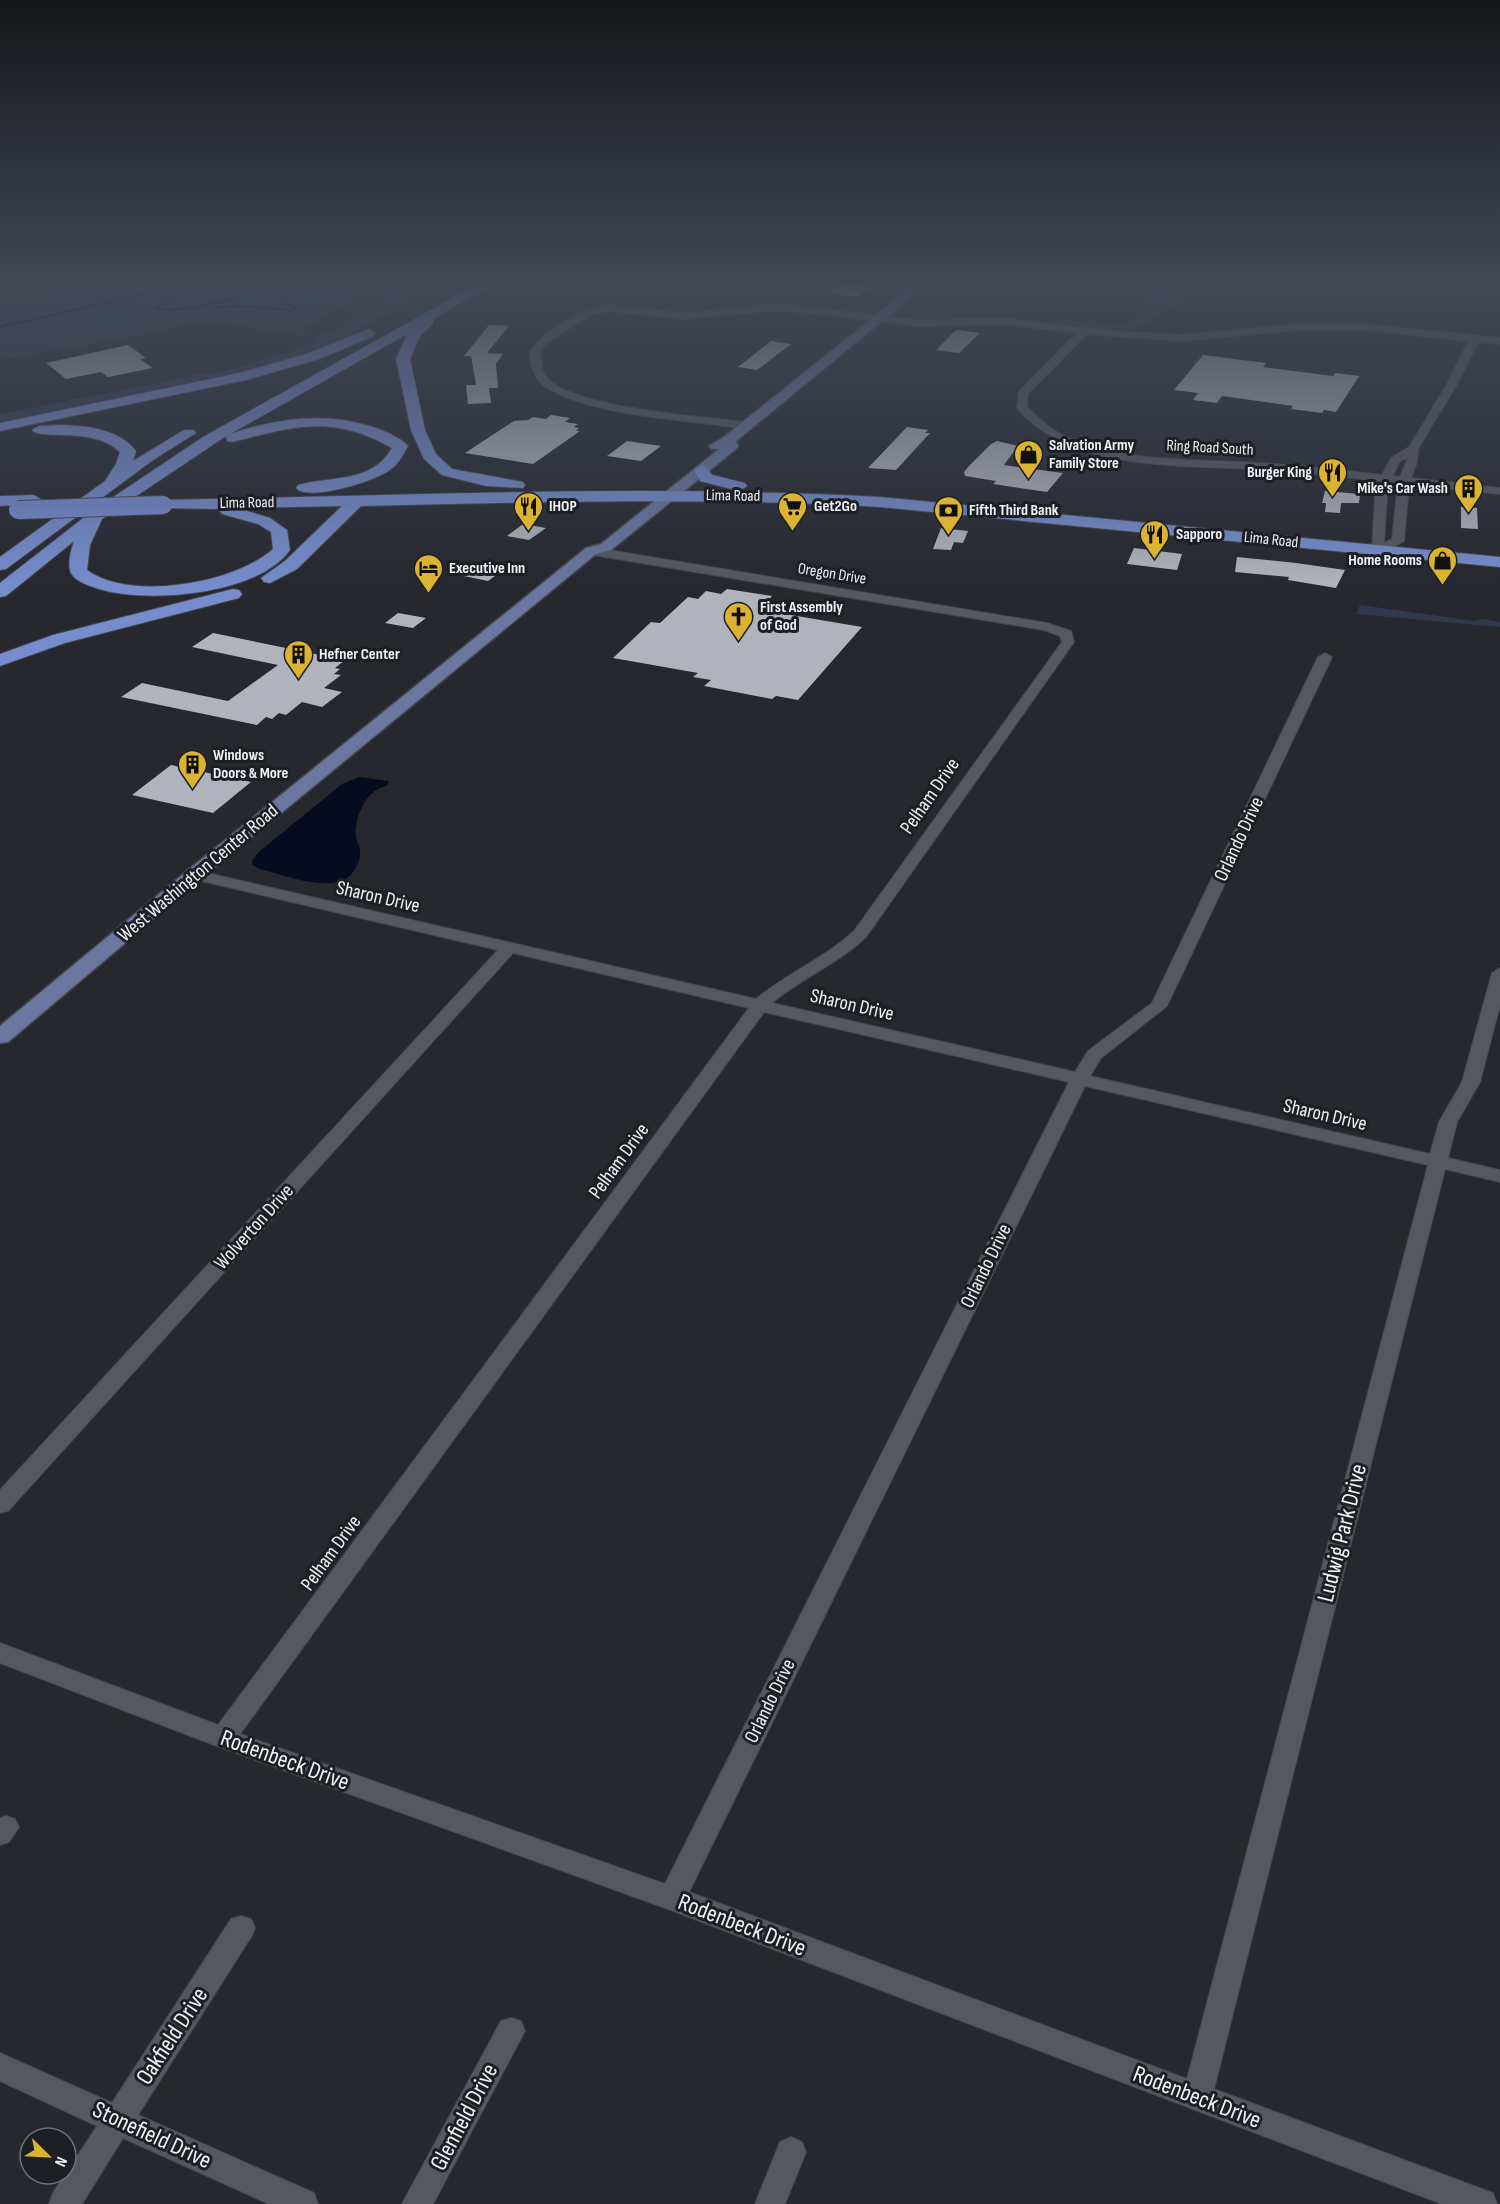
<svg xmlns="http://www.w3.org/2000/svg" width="1500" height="2204" viewBox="0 0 1500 2204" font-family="'Sofia Sans Condensed',sans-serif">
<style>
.green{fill:#32394e}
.water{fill:#060b1f}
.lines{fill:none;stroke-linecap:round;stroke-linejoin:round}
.stream{stroke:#060b1f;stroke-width:2}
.building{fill:#b0b3bb}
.minor-casing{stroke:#45474c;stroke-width:2}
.major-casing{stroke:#45474c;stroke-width:3}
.highway-casing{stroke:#45474c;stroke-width:2}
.minor{fill:#56585f;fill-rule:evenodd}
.major{fill:#6977a1;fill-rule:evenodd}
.highway{fill:#768ccd;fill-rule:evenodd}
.highway-bridge-casing{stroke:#45474c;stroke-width:20;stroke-linecap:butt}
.highway-bridge{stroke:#768ccd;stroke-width:18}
.labels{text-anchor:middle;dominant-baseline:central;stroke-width:6;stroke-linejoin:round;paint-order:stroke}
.far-poi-label{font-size:16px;font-weight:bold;fill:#eff1f5;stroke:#1c1f24;text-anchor:start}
.far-street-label{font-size:16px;fill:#eff1f5;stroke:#1c1f24}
.street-label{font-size:20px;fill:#eff1f5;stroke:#1c1f24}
.near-street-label{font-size:24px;fill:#eff1f5;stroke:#1c1f24}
</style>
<rect width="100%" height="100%" fill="#26282e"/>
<g class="green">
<path d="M78,280L138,288L200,280H451L328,346L287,362L154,392L0,423V414L69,401L67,399H79L192,376L191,374C194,373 197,374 200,375C218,375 258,361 276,356L273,354C276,353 279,354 283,354C293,354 307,345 316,340L312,338L320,334H325L354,319L350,317H357L385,302L363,297L357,298L302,330L312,333L307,336L205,321L188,323L161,333L158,332L0,360V297Z"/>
<path d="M1176,280H1209L1198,293L1130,331L1057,323L1056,319L1126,326L1145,311L1147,302L1082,293L1092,289L1088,285C1097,284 1102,288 1111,290C1135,296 1154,289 1176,280Z"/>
<path d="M1323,280H1350L1347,286L1360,292V301C1302,299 1244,303 1185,301L1200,294L1293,295L1316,287Z"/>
<path d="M1360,605L1474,621L1482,619L1500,622V627L1356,614Z"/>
</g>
<path class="water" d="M359,777L389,781L387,786C366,789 354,818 356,837C357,842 360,846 360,851C361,864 351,880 338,882C312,887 284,875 260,869L252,865L253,859L260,851L342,784Z"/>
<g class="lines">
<g class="stream">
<path d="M201,306L237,298"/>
<path d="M0,327L152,292H167L174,296L170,301L155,309L159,310L239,306L291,310L297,307L279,302L288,288L303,280"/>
</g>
</g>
<g class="building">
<path d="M847,280H880L857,297L828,293Z"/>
<path d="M489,325L509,326L487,353L503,354L496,364L498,388H489L491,403L468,404L466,385H476L471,356H464Z"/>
<path d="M958,330L980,333L959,353L936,350L953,333Z"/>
<path d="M771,341L791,344L757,370L738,367Z"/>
<path d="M128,345L146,358L140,359L153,368L108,377L101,372L66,379L46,363Z"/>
<path d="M1203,355L1266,363L1263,367L1333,376L1335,373L1359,376L1336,412L1324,410L1322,413L1291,409L1293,406L1222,396L1217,403L1193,400L1198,393L1174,390Z"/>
<path d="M551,415L570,418L565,422L578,424L574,427L579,428L576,431H580L533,464L465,453L514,421L528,420L533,417L546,419Z"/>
<path d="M907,427L928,430L925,433H930L896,470L868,468Z"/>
<path d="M627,441L661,446L641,461L607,456Z"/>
<path d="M997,441L1018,446L1004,465L1063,473L1047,492L993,484L996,481L965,476L964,472L970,465L991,444Z"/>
<path d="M1325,491L1360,494L1359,503H1341L1340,513L1325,512L1326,503H1322Z"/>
<path d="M1461,507L1477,508L1478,529L1461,528Z"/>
<path d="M523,524L529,525L546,528L529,540L507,536Z"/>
<path d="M941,528L968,531L963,543L954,542L951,550L933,549Z"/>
<path d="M1134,548L1182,554L1177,570L1127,564Z"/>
<path d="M1237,557L1296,563L1345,570L1336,588L1288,580L1289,577L1235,572Z"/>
<path d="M469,564L500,569L502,571L488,581L454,574Z"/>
<path d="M727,589L772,596L767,602L787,605L779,613L862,627L798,700L776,696L772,699L704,686L711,680L693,677L698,673L613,658L651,622L660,623L688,597L698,599L706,591L721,594Z"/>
<path d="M398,613L426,618L413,628L385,623Z"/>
<path d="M213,633L345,660L335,668L340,669L334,674L341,675L324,688L342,692L322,707L302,702L286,715L279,713L272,719L266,717L257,725L121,697L142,683L228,701L278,665L192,647Z"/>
<path d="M171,765L251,782L213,813L132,795Z"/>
</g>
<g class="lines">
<defs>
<g id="minor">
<path d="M61,280H76L0,299V293Z"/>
<path d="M608,305L684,313L767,305L802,306L916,320L1009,319L1114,331L1180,335L1299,324H1363L1500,338V344L1478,342L1457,384L1418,449L1417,462L1411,478L1500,488V494L1409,484L1404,541L1378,555L1372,551L1375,496L1379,481C1338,476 1297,471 1255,469C1180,465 1070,471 1017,408L1019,391L1077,333L1009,325L916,326L802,312L767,311L684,319L608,311L593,314L546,343L540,352C541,361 541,371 547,378C573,408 705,417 747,422L752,425L751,427C738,429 722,425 709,424C664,418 580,412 543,385C533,377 531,364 530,352C546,327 580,311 608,305ZM1299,330H1363L1468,341L1447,384L1409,447L1391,458L1382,475C1341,470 1300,465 1258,463C1197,459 1099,464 1048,426C1040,420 1034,413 1027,407L1028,394L1087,334L1180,341ZM1408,457L1400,477L1393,476L1399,462ZM1390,482L1398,483L1392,539L1384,543L1387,496Z"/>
<path d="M591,547L1047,623L1071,631L1074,642L866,937C838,964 801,978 772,1003L1075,1072L1088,1051L1152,1003L1318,657L1325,653L1332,657L1167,1006L1101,1058L1090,1076L1430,1154L1439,1122L1462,1082L1492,973L1500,968V1005L1480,1082L1457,1122L1448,1158L1500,1170V1182L1445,1169L1214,2089L1482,2189L1493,2193L1497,2204H1442L668,1909L214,1745L0,1663V1643L218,1725L749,1008L513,953L8,1511L0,1513V1490L498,950L189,878L186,875L189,872L194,870L756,999C787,973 825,958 854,931L1062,642L1060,636L1044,630L587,554V548ZM764,1012L1069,1082L665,1884L240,1734ZM1085,1086L1428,1165L1187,2079L689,1892Z"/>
<path d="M6,1816L15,1819L19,1827L9,1842L0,1845V1818Z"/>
<path d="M241,1916L251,1919L255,1928L251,1937L138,2115L314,2193L318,2204H269L123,2138L82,2204H49L53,2193L97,2126L0,2081V2053L112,2103L231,1919Z"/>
<path d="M511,2018L521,2021L525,2031L433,2204H402L501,2021Z"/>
<path d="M791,2137L802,2142L806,2152L785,2204H755L780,2142Z"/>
</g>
<path id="major" d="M920,280H932L736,441L738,446L736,449L611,550L596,554L201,879L8,1042L0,1043V1026L187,871L586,548L601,544L719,449H711L709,446L724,437Z"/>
<g id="highway">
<path d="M485,280H500L433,319V324L420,336L410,359L425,430L436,454L452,469L523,482L525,485L523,488L486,486L442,475L424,459L411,430L396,359L407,334L230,434C278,418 327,411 376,428C386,432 400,437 408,446C403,455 399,463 391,469C377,481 308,502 296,488L298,485C331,476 373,483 392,448C331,413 294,427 232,442L227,441L226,436L102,519L90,545L87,570C130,602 236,583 273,549L271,532L258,524L222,514L220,511L222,509L157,508L155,505L157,502L163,500C402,496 641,484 880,497L1500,557V567L880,507C707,497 534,502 361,506L297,569L270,583L264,582L261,578L285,561L342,506L237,508L270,518L287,530L290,550C258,595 148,604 99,589C90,586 76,582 71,573C67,564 71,550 74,541L6,596L0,597V583L91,512L203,437Z"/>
<path d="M369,329L376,333L374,336L319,359L246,380L0,431V423L239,373L309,353Z"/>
<path d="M62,425C88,426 119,429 136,451L133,461L184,430H194L196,433L153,460L6,569L0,570V557L105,481L116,464L120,452C93,426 41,441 32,430L39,426Z"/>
<path d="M702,465L707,467L712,475L745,483L747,486L739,491L700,481L694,470Z"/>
<path d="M34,495L42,500L40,503L0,506V496Z"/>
<path d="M233,589L239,590L242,594L239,598L65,643L0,666V654L53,635Z"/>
</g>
</defs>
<use href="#minor" class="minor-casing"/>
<use href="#major" class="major-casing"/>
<use href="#highway" class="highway-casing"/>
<use href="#minor" class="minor"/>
<use href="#major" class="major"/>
<use href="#highway" class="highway"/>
<defs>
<path id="highway-bridge" d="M18,510L163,505"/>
</defs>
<use href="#highway-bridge" class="highway-bridge-casing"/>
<use href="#highway-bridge" class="highway-bridge"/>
</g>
<linearGradient id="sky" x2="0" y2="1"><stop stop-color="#151619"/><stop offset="0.48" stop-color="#414857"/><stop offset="1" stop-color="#414857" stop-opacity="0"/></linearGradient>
<rect width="1500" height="588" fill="url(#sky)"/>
<defs>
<symbol id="shop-pin" viewBox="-11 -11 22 30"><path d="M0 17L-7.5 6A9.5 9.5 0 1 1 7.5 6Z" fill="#dcb233" stroke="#1c1f24"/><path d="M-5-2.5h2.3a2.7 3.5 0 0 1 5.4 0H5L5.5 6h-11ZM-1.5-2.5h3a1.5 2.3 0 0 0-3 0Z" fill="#111"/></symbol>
<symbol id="restaurant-pin" viewBox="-11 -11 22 30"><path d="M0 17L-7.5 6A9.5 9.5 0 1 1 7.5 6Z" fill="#dcb233" stroke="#1c1f24"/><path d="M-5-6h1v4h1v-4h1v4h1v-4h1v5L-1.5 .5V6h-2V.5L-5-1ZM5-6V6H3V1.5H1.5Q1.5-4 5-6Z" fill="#111"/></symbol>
<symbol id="building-pin" viewBox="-11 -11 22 30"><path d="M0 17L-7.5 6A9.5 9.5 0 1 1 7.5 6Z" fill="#dcb233" stroke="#1c1f24"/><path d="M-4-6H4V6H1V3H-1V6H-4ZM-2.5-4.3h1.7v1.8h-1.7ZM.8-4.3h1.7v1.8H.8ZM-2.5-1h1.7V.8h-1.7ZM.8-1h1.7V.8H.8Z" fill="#111"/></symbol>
<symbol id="supermarket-pin" viewBox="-11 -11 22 30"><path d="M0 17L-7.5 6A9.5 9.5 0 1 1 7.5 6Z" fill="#dcb233" stroke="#1c1f24"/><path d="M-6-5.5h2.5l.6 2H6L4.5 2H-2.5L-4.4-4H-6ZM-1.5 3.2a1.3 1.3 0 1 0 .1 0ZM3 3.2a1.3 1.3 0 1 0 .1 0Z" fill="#111"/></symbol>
<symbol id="bank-pin" viewBox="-11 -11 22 30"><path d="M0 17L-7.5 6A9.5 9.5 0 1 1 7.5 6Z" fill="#dcb233" stroke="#1c1f24"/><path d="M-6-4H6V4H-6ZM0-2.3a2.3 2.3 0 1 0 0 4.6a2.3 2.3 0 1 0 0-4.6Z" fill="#111"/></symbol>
<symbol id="hotel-pin" viewBox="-11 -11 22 30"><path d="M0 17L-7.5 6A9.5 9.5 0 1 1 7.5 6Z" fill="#dcb233" stroke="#1c1f24"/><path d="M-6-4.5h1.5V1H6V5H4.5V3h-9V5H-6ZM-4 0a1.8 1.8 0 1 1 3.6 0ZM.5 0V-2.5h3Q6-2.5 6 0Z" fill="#111"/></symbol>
<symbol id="church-pin" viewBox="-11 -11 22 30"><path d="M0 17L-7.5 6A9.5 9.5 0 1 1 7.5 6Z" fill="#dcb233" stroke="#1c1f24"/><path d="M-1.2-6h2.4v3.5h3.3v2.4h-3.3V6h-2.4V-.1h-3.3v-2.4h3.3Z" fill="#111"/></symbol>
</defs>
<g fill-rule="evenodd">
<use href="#shop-pin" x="1012" y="438" width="33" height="45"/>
<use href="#restaurant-pin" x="1316" y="456" width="33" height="45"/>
<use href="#building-pin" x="1452" y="472" width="33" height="45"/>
<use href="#restaurant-pin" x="512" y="490" width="33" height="45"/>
<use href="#supermarket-pin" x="776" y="490" width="33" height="45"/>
<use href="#bank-pin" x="932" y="494" width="33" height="45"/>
<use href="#restaurant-pin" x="1138" y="518" width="33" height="45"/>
<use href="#shop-pin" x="1426" y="544" width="33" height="45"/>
<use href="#hotel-pin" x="412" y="552" width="33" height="45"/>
<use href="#church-pin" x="722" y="600" width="33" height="45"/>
<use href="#building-pin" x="282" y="638" width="33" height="45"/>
<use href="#building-pin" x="176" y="748" width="33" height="45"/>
</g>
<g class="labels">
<g class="far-poi-label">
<text x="1049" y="445">Salvation Army<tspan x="1049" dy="18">Family Store</tspan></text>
<text x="1312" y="472" text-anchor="end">Burger King</text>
<text x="1448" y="488" text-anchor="end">Mike's Car Wash</text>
<text x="549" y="506">IHOP</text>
<text x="814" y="506">Get2Go</text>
<text x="969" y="510">Fifth Third Bank</text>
<text x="1176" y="534">Sapporo</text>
<text x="1422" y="560" text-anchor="end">Home Rooms</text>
<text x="449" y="568">Executive Inn</text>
<text x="760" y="607">First Assembly<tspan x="760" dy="18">of God</tspan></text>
<text x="319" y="654">Hefner Center</text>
<text x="213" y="755">Windows<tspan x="213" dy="18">Doors &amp; More</tspan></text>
</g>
<g class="far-street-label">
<text transform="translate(1210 448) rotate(3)">Ring Road South</text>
<text transform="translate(733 496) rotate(1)">Lima Road</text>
<text transform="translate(247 503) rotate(-1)">Lima Road</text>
<text transform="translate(1271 540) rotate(6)">Lima Road</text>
<text transform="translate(832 574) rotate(9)">Oregon Drive</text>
</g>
<g class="street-label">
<text transform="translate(930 796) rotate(-55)">Pelham Drive</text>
<text transform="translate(1239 839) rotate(-65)">Orlando Drive</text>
<text transform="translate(198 873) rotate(-40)">West Washington Center Road</text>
<text transform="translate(378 897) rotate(13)">Sharon Drive</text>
<text transform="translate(852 1005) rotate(13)">Sharon Drive</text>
<text transform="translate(1325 1115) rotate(13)">Sharon Drive</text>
<text transform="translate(619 1161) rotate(-54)">Pelham Drive</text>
<text transform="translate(254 1227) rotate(-48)">Wolverton Drive</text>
<text transform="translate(986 1266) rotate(-64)">Orlando Drive</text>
<text transform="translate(331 1553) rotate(-54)">Pelham Drive</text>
<text transform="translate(770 1701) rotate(-64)">Orlando Drive</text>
</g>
<g class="near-street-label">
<text transform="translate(1342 1533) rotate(-76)">Ludwig Park Drive</text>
<text transform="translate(285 1760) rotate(20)">Rodenbeck Drive</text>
<text transform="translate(742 1925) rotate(21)">Rodenbeck Drive</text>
<text transform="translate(172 2036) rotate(-57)">Oakfield Drive</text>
<text transform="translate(1197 2097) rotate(21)">Rodenbeck Drive</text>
<text transform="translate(464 2117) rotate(-62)">Glenfield Drive</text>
<text transform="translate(152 2135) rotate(25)">Stonefield Drive</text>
</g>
</g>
<g transform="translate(48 2156) rotate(114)"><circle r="28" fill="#1c1f24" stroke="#707378" stroke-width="1.5"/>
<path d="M0-4.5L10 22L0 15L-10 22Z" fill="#dcb233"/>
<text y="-9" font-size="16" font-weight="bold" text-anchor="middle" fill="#eff1f5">N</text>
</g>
</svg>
